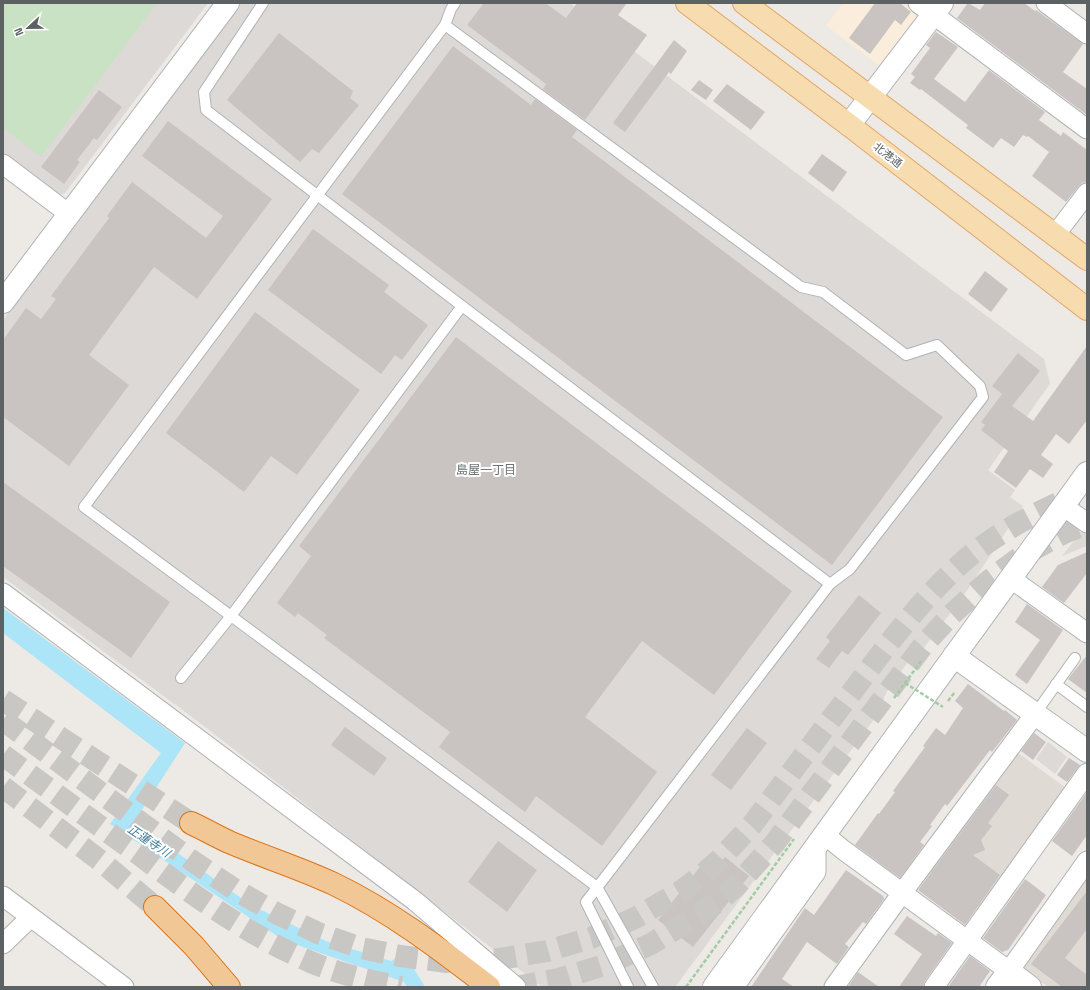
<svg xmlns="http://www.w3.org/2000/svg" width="1090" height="990" viewBox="0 0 1090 990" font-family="'Space Grotesk','Noto Sans JP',sans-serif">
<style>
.commercial{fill:#faeddc}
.industrial{fill:#dcd9d6}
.education{fill:#e0dad5}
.green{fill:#c9e2c3}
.water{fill:#abe5f7}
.building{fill:#c9c4c1}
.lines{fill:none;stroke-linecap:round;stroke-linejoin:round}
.highway-tunnel{stroke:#c9c7c4;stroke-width:22;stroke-dasharray:22 11;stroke-linecap:butt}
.lane-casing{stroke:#afb3b5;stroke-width:12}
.street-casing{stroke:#afb3b5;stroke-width:21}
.secondary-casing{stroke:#b0b5b8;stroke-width:24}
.primary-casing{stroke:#e3a667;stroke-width:24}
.highway-casing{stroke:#db7416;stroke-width:24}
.path{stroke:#a2cca5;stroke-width:2.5;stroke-dasharray:4 2;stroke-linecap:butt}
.lane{stroke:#fff;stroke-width:10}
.street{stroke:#fff;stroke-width:19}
.secondary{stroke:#fff;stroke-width:22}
.primary{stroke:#f7dcaf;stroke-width:22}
.highway{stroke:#f2c796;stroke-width:22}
.path-bridge{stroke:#a2cca5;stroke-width:2.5;stroke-dasharray:4 2;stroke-linecap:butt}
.labels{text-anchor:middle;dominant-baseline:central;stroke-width:4;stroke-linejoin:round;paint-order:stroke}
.street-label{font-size:11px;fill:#5c6163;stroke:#fff}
.neighbourhood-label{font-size:12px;fill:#6d7375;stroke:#fff}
.water-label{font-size:12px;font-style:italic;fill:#437d96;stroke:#fff}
</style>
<rect width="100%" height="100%" fill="#ede9e4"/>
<path class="commercial" d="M843,3H902L918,15L880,66L826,26Z"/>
<g class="industrial">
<path d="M3,3H208L65,193L60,195L3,152Z"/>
<path d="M241,3H570L1044,359L1050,384L988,470L1015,490L1010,497L1023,506L962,598L923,649L916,651L887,691L875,718L675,987H542L196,720L3,577V320Z"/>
<path d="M1082,531L1087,535V546L1062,556Z"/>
<path d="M1048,742L1067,757L1055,774L1036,759Z"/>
</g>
<g class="education">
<path d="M1014,750L1066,788L980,908L928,870Z"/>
<path d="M1087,874V987H1048L1020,967Z"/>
</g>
<path class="green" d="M3,3H157L41,157L3,128Z"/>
<path class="water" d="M3,608L185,743L134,822L251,905L326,941L391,961L405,954L425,987H407L404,982L283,940L110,824L161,753L3,633Z"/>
<g class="building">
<path d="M484,3H545L566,18L577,3H627L618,15L647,35L585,120L543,89L546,84L467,25Z"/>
<path d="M875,3H900L911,12L901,25L895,20L870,54L849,38Z"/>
<path d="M968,3L980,10L985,3H1024L1035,11L1036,10L1083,44L1063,72L1087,89V115L957,18Z"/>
<path d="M936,32L958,47L934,79L965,102L989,70L1045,112L1039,120L1061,136L1063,132L1087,150V182L1082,183L1079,186L1066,202L1032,176L1049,152L1028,136L1027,137L1023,135L1014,147L1001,138L993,148L966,128L968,125L960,119L921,89L920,90L910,83L915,77L911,74L930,48L926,45Z"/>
<path d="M279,33L353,91L350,98L359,105L319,153L312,149L300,162L227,100Z"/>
<path d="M674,40L687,51L671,74L669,72L625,132L613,123Z"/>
<path d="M453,46L531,105L535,99L577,130L572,137L943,417L832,565L342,194Z"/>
<path d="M699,80L713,90L706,100L691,90Z"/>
<path d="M727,84L765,112L751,130L713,101Z"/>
<path d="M99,90L122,107L97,140L94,138L77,160L80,162L64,184L41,167Z"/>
<path d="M168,121L272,199L197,299L154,267L89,355L129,385L69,466L3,417V340L26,308L41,319L56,299L51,296L109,218L107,216L132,182L206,238L223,216L142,156Z"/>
<path d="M822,154L847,172L833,192L808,173Z"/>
<path d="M313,229L389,285L384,292L428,325L402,360L395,355L381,374L268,290Z"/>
<path d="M985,271L1008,289L991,312L968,294Z"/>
<path d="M255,312L360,390L297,475L271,456L244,492L166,433Z"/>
<path d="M456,337L792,591L714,695L642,641L585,717L657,772L602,846L536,796L525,812L439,747L450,732L324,638L327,635L298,613L295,617L277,603L311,556L299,546Z"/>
<path d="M1087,346V420L1069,444L1056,434L1041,455L1053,464L1043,478L1030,469L1016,488L994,472L1008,451L981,430L985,425L981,422L1002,394L992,386L1018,353L1040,371L1012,406L1033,421Z"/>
<path d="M3,482L170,602L131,658L3,566Z"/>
<path d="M1087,552V573L1064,603L1042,587L1058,565Z"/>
<path d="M859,595L881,613L848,655L842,651L829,668L816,659L830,641L826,637Z"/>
<path d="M1027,604L1063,630L1027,684L1015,675L1040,640L1015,622Z"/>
<path d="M1087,655V693L1068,679Z"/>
<path d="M968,684L1004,711L1005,710L1017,720L992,752L990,750L947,806L945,804L930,825L932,826L920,842L924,845L900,878L855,845L878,813L879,814L895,792L893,791L925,747L923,746L936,728L945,735L963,708L955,701Z"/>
<path d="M345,727L387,758L374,776L331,745Z"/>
<path d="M747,728L767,743L731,790L711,775Z"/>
<path d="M1034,733L1046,742L1033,760L1021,751Z"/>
<path d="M1069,758L1080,765L1067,782L1057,775Z"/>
<path d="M996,785L1009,795L988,823L992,826L981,840L985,850L973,855L1000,875L965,925L918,890Z"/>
<path d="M1087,792V835L1072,856L1052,841Z"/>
<path d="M498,841L537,870L507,912L468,882Z"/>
<path d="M711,853L722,861L725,857L749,876L693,947L658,920Z"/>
<path d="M846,870L883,896L884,899L866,924L863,922L845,944L849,947L837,964L807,942L782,979L794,987H751L805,908L814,915Z"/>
<path d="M1025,879L1046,895L1008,950L1002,952L983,938Z"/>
<path d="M1087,891V929L1065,958L1087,975V987H1062L1031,964Z"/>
<path d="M907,916L936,936L938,933L952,943L925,981L923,987H899L922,954L894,934Z"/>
<path d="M970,956L990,971L979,987H948Z"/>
<path d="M858,972L879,987H848Z"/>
</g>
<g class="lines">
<g class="highway-tunnel">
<path d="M3,700L191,823"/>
<path d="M3,720L191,860L234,889L276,913L318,933L361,948L400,956L447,962L500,959L547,951L591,938L635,918L681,891L701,876L718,861L752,825C785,781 818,736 852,692C887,645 922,598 966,559C998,532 1037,512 1076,495"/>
<path d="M3,755C48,788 92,821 137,853C193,895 249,936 313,963C342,975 371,981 401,987"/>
<path d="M3,787L102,862L155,907"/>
<path d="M515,987L559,979L604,965L651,944L698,915L719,901L737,885L774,844L922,647L951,615L987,582L1023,555L1064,533L1087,524"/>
</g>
<defs>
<g id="lane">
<path d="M263,3L204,92L206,110L462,306L830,584"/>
<path d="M455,3L451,9L445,25L84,507L597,887L653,987"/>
<path d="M445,25L801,287L823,292L906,355L937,345L980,386L983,397L850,569L830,584L586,902L628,987"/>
<path d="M181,678L231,616L462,306"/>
<path d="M1056,684L1087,707"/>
<path d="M1035,714L1075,658"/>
</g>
<g id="street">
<path d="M918,3L1087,129"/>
<path d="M1046,3L1087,34"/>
<path d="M3,164L69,214"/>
<path d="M1055,235L1087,193"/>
<path d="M1063,506L1087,523"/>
<path d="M1010,578L1087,633"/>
<path d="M3,593L415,901L516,987"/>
<path d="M824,834L842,849L1009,971L1087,861"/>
<path d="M3,896L124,987"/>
<path d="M3,944L31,917"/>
<path d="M734,987L816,872V845"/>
<path d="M834,987L902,893L1035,714"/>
<path d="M934,987L1087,773"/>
</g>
<g id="secondary">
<path d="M849,125L942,3"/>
<path d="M3,302L228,3"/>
<path d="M954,656L1087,751"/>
<path d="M714,987L1087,473"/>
<path d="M997,987L1009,971L1030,987"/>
</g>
<g id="primary">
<path d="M687,3L849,125L1087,309"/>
<path d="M744,3L1087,259"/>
</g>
<g id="highway">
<path d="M191,823C204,829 216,836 229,842C264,857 300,868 334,884C390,911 440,949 489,987"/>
<path d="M155,907L194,946L229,987"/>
</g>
</defs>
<use href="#lane" class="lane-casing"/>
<use href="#street" class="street-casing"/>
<use href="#secondary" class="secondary-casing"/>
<use href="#primary" class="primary-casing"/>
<use href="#highway" class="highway-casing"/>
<g class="path">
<path d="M894,698L922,660"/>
<path d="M948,701L955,692"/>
<path d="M686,987L794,839"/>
</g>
<use href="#lane" class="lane"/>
<use href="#street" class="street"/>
<use href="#secondary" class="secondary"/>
<use href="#primary" class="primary"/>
<use href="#highway" class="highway"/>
<path class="path-bridge" d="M905,683L943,707"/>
</g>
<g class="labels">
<g class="street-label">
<text transform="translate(888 155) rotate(38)">北港通</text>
</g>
<g class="neighbourhood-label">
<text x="486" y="470">島屋一丁目</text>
</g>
<g class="water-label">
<text transform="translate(149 841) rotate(34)">正蓮寺川</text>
</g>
</g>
<rect width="1090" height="990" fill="none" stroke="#5c6163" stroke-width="8"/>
<g transform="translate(28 28) rotate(248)" stroke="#ffffff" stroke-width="3" paint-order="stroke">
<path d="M0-3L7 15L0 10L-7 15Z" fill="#5c6163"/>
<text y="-6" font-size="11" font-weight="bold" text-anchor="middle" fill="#5c6163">N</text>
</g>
</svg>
